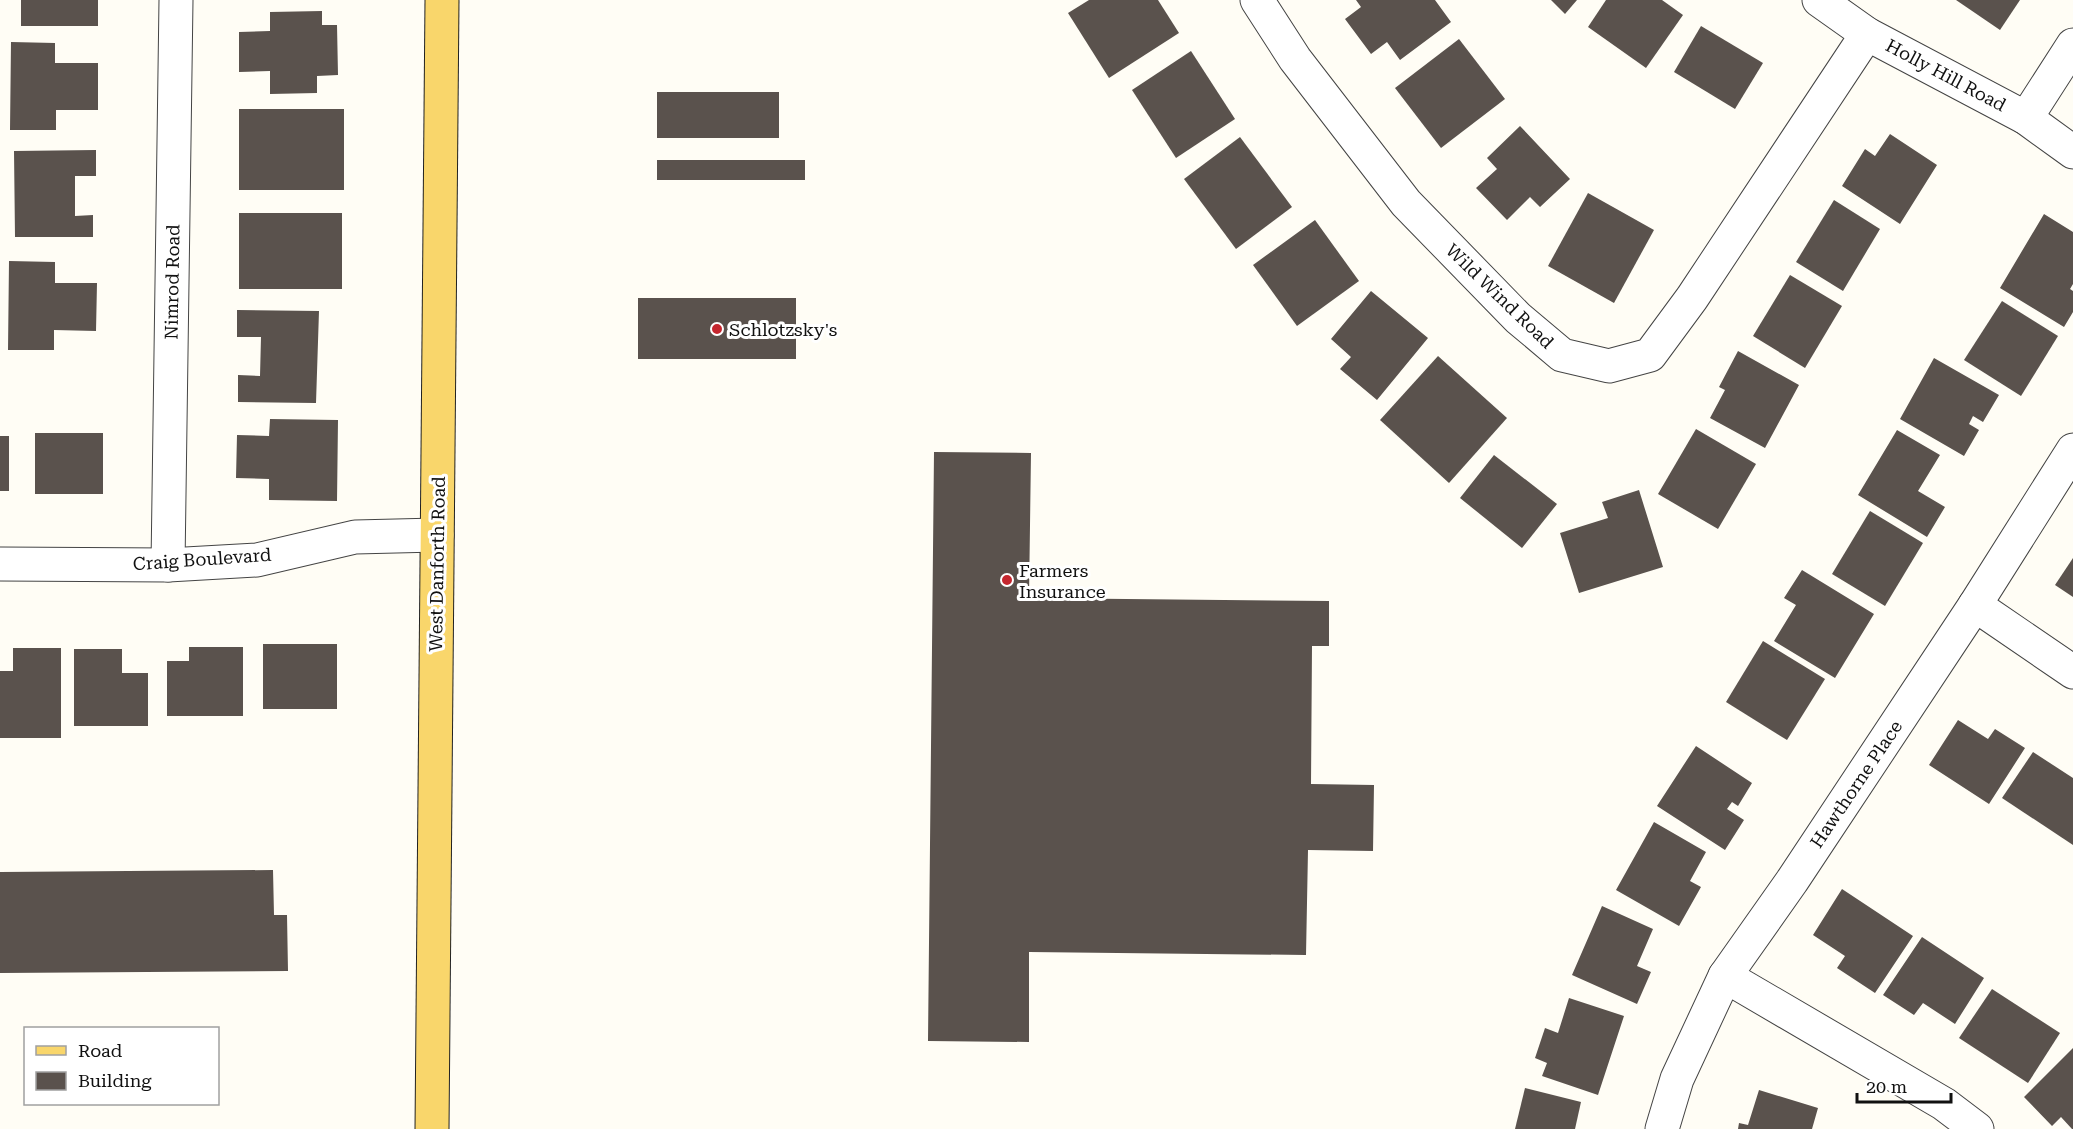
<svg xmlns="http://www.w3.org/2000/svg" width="2073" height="1129" viewBox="0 0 2073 1129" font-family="'Roboto Serif',serif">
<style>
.building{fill:#5a524d}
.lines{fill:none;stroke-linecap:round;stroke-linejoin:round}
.minor-casing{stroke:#444;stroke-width:35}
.major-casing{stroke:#222;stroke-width:35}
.minor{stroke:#fff;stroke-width:33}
.major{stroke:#f9d66b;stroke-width:33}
.poi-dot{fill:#c4262e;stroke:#fff;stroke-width:2}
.labels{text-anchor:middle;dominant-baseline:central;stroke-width:6;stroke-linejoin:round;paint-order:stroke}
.street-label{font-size:18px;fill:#111;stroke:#fff}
.poi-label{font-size:18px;fill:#111;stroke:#fff;text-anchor:start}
</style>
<rect width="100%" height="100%" fill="#fffdf5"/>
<g class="building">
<rect x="21" y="0" width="77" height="26"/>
<path d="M1089,0H1158L1179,33L1109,78L1068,13Z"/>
<path d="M1356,0H1435L1451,22L1400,60L1387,42L1371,54L1345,19L1361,7Z"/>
<path d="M1551,0H1577L1565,14Z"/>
<path d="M1606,0H1662L1683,15L1646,68L1588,27Z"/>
<path d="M1956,0H2020L2000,30Z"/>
<path d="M322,11V25H337L338,75L317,76V93L270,94V71L239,72V32L270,31V12Z"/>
<path d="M1701,26L1763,63L1735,109L1674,72Z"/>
<path d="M1459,39L1505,99L1441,148L1395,88Z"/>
<path d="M11,42L55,43V63H98V110H56V130H10Z"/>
<path d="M1191,51L1235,119L1176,158L1132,90Z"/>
<rect x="657" y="92" width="122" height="46"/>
<rect x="239" y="109" width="105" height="81"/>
<path d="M1520,126L1570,179L1540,207L1530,197L1507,220L1476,188L1497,169L1487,158Z"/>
<path d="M1890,134L1937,165L1900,224L1842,186L1865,149L1875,156Z"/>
<path d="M1240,137L1292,207L1236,249L1184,179Z"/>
<path d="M96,150V176H75V216L93,215V237H15L14,151Z"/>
<rect x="657" y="160" width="148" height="20"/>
<path d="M1588,193L1654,230L1614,303L1548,266Z"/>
<path d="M1834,200L1880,229L1843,291L1796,262Z"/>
<rect x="239" y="213" width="103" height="76"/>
<path d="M2044,214L2073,232V284L2070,289L2073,291V312L2064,327L2000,288Z"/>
<path d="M1315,220L1359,281L1297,326L1253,265Z"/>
<path d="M9,261L55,262V283H97L96,331L54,330V350H8Z"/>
<path d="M1790,275L1842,306L1805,368L1753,336Z"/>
<path d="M1371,291L1428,338L1377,400L1340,369L1351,357L1331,339Z"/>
<rect x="638" y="298" width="158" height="61"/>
<path d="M2002,301L2058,336L2021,396L1964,360Z"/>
<path d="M237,310L319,311L316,403L238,402V375L260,376L261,337H237Z"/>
<path d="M1738,351L1799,385L1765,448L1710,418L1725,390L1719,387Z"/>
<path d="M1438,356L1507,418L1449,483L1380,420Z"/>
<path d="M1934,358L1999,395L1983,422L1973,416L1969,424L1979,430L1964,456L1900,419Z"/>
<path d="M270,419L338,420L337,501L269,500V479L236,478L237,435L269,436Z"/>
<path d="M1696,429L1756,464L1718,529L1658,494Z"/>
<path d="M1897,430L1940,455L1918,491L1945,507L1927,537L1858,495Z"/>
<rect x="35" y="433" width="68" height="61"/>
<rect x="0" y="436" width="9" height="55"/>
<path d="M934,452L1031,453L1029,598L1329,601V646H1312L1311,784L1374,785L1373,851L1308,850L1306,955L1029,952V1042L928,1041Z"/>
<path d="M1494,455L1557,504L1522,548L1460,498Z"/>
<path d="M1639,490L1663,567L1579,593L1560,533L1608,518L1602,502Z"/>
<path d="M1870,511L1923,543L1885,606L1832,574Z"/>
<path d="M2073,558V597L2055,585Z"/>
<path d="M1802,570L1874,614L1835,678L1774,641L1796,605L1784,598Z"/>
<path d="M1763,641L1825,679L1787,740L1726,702Z"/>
<rect x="263" y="644" width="74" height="65"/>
<path d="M189,647H243V716H167V661H189Z"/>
<path d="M13,648H61V738H0V671H13Z"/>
<path d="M74,649H122V673H148V726H74Z"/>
<path d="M1958,720L1988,739L1995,729L2025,748L1989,804L1929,765Z"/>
<path d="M1696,746L1752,783L1738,806L1732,802L1727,809L1744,820L1725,850L1657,806Z"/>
<path d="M2033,752L2073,778V845L2002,798Z"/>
<path d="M1654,822L1706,852L1690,881L1701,887L1679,926L1616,890Z"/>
<path d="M273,870L274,915H287L288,971L0,973V872Z"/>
<path d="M1842,889L1913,936L1875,993L1837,968L1845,956L1813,935Z"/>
<path d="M1602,906L1653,929L1637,966L1651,972L1637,1004L1572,975Z"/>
<path d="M1922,937L1984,978L1955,1024L1923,1003L1914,1015L1883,995Z"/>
<path d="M1992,989L2060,1033L2028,1083L1959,1038Z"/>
<path d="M1569,998L1624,1016L1598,1095L1542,1076L1547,1063L1535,1058L1545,1028L1558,1033Z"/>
<path d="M2073,1048V1129H2072L2061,1117L2052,1126L2024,1097Z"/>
<path d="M1525,1088L1581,1102L1575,1129H1515Z"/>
<path d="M1759,1090L1818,1108L1812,1129H1738L1739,1123L1748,1125Z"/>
</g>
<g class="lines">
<defs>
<g id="minor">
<path d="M1257,0L1295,59L1406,203L1518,318L1562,355L1609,366L1650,355L1692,298L1867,34"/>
<path d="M1819,0L1867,34L2026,118L2073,152"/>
<path d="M2026,118L2073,45"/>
<path d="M0,564L168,565L257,560L355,537L437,535"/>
<path d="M168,565L176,0"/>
<path d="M1975,605L2073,672"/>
<path d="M1725,976L1944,1104L1977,1129"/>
<path d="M1662,1129L1677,1079L1725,976L1792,881L1975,605L2073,450"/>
</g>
<path id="major" d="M432,1129L442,0"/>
</defs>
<use href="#minor" class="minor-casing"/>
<use href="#major" class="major-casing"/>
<use href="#minor" class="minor"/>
<use href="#major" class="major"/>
</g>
<g class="poi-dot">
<circle cx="717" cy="329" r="6"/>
<circle cx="1007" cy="580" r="6"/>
</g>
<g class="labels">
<g class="street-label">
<text transform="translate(1946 75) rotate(28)">Holly Hill Road</text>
<text transform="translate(172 282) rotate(-89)">Nimrod Road</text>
<text transform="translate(1500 296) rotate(44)">Wild Wind Road</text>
<text transform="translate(202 559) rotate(-4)">Craig Boulevard</text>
<text transform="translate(437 564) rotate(-89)">West Danforth Road</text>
<text transform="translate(1856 784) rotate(-56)">Hawthorne Place</text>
</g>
<g class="poi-label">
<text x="729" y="329">Schlotzsky's</text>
<text x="1019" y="570">Farmers<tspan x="1019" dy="21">Insurance</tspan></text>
</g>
</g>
<rect x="24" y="1027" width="195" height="78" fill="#ffffff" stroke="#a0a0a0" stroke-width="1.5"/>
<rect x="36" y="1046" width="30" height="9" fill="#f9d66b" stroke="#a0a0a0" stroke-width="1.5"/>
<text x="78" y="1057" font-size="18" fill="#111111">Road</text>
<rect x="36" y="1072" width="30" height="18" fill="#5a524d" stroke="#a0a0a0" stroke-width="1.5"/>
<text x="78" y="1087" font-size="18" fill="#111111">Building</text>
<path d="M1857 1093v9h94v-9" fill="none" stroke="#111111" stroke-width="3"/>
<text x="1866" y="1093" font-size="18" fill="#111111" stroke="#ffffff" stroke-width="4.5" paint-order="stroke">20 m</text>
</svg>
